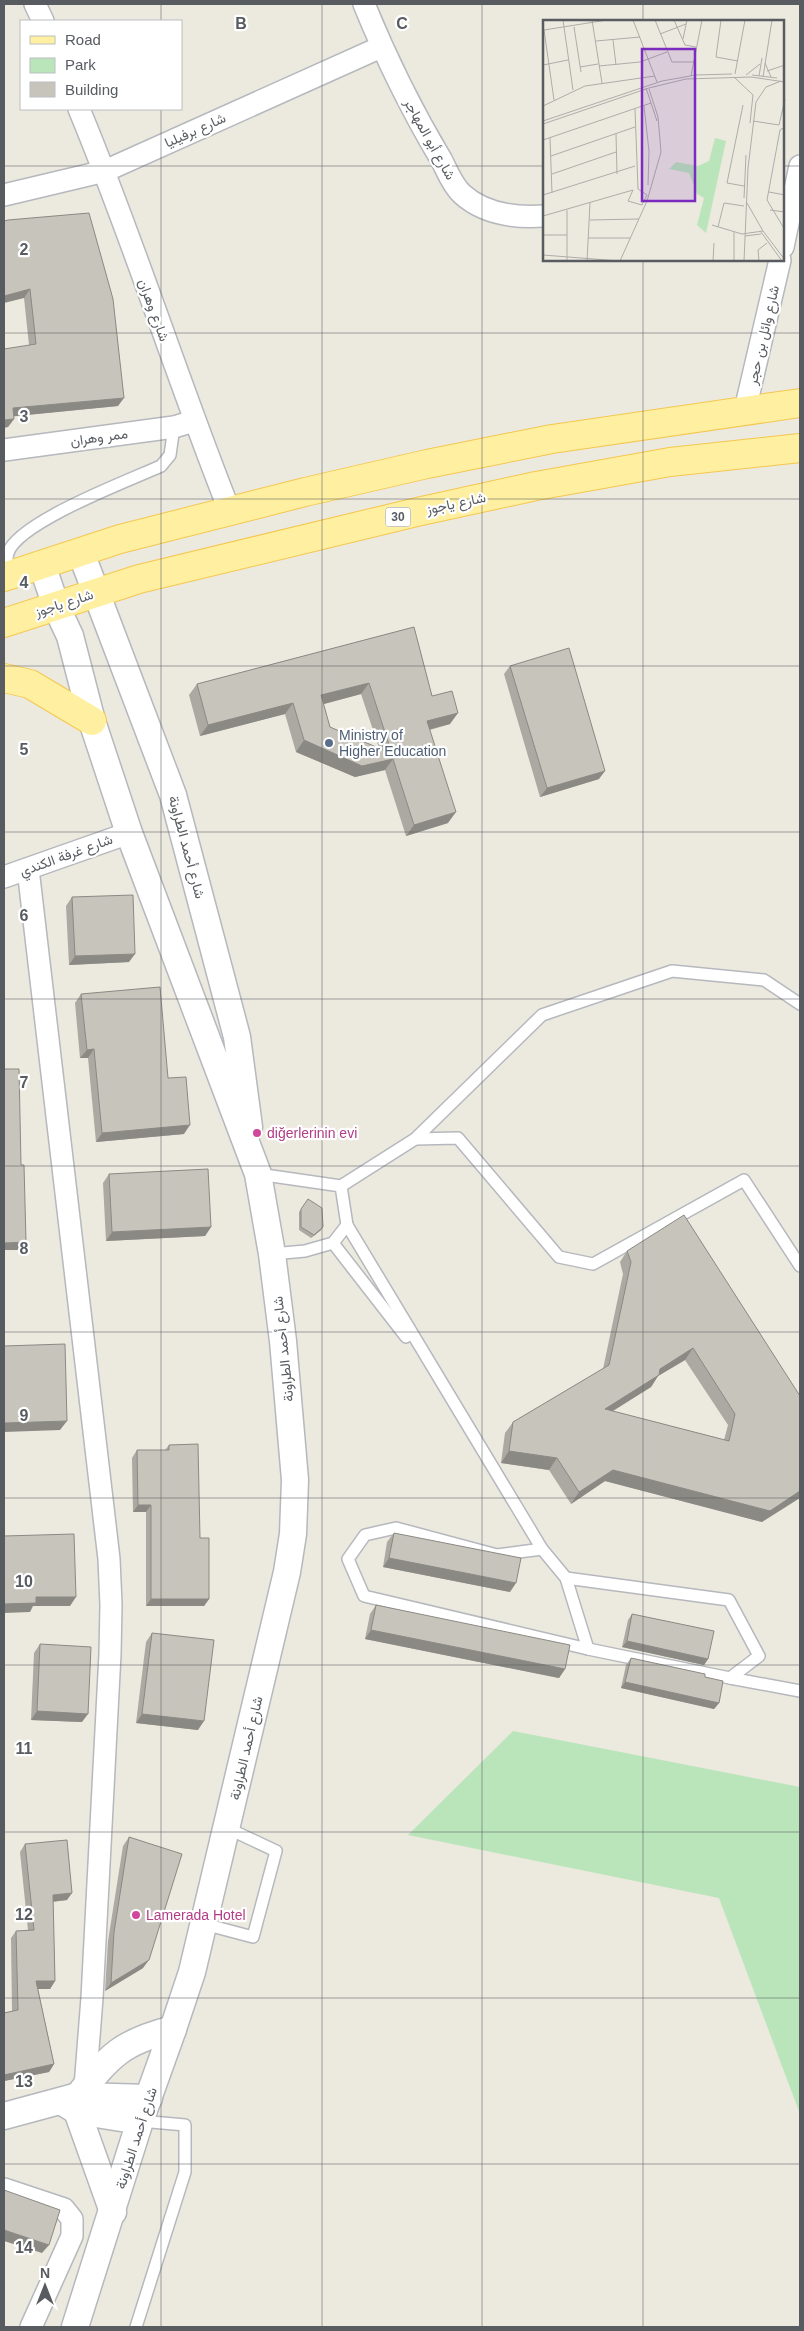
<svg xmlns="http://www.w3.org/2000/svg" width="804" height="2331" viewBox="0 0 804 2331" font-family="Arial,Vazirmatn,sans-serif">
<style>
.green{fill:#bae5ba}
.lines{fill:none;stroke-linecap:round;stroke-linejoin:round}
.service-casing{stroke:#b5b8bd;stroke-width:14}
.minor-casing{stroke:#b5b8bd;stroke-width:24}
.tertiary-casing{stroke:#b5b8bd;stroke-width:29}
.primary-casing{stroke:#f5c74f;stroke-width:30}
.service{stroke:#fff;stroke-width:11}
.minor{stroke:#fff;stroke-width:21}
.tertiary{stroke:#fff;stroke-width:26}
.primary{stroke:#fff0a1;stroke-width:28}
.wall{fill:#aba9a2;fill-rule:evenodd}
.shaded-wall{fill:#8b8984}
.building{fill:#c7c4bc;stroke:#8b8984;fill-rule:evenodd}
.grid{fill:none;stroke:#585c61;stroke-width:1;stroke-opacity:0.55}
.service-dot{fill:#5c6f8a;stroke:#fff;stroke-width:2}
.hotel-dot{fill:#d1479c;stroke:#fff;stroke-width:2}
.labels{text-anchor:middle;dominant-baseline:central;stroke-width:4.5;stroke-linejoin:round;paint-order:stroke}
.shield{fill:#fff;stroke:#8a8d90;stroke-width:1}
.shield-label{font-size:12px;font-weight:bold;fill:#585c61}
.street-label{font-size:14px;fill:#585c61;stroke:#fff}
.service-label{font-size:14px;fill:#4e5e75;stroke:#fff;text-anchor:start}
.hotel-label{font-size:14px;fill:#b23c85;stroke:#fff;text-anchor:start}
.inset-road{fill:none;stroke:#adada9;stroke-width:1}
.view{fill:#7b2cbf;fill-opacity:0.15;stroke:#7b2cbf;stroke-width:2.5}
.inset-edge{fill:none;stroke:#585c61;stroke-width:2.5}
.grid-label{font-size:16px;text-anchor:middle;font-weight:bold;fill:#585c61;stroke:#fff;stroke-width:4.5;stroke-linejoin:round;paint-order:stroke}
</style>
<rect width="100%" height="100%" fill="#ece9df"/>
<path class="green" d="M513,1731L800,1787V2114L719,1898L408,1835Z"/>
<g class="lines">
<defs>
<g id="service">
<path d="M7,576C7,569 6,559 8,553C18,522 130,480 161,466L170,455L174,427"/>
<path d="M415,1139L458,1138L559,1257L593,1264L744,1180L800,1266"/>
<path d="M258,1174L341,1186L347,1225L333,1243L305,1251L272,1254"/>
<path d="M341,1186L415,1139L542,1015L672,971L764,980L800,1004"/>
<path d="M347,1225L542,1549L566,1578L588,1649"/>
<path d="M333,1243L406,1337"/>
<path d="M542,1549L497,1555L396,1528L365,1535L348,1559L364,1596L588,1649L730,1678L759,1656L729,1600L566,1578"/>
<path d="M730,1678L800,1691"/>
<path d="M204,1924L253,1937L276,1851L227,1828"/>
<path d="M136,2327L185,2172V2125L140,2121"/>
</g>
<g id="minor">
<path d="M35,4L43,21"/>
<path d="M364,4C386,58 412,111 442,161C447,171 453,186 462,194C484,214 515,218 544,216"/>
<path d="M79,109C134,241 177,379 230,512"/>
<path d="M4,195L105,171L381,47"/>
<path d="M783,247L800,166"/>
<path d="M745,410L780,260"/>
<path d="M4,450L174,427L194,421"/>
<path d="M28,869L109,1559L111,1605L110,1654L92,1998L85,2087"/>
<path d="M4,877L129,833"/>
<path d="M4,2189L64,2209L72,2219V2236L31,2327"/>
</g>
<g id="tertiary">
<path d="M81,553L173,795L237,1037L249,1127"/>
<path d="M42,565L56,606L70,636L92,721L129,833L258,1174L272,1254L283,1341L295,1480L293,1534L287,1572L192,1972L173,2029L140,2121L75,2327"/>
<path d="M78,2096C110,2055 122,2042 173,2029"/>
<path d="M64,2103L77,2111L140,2121"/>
<path d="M77,2111L113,2212"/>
<path d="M4,2116L78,2096L149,2098"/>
</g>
<g id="primary">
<path d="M4,577L120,539L305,492L427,464L552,439L800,403"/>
<path d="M4,623L139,579L417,512L536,486L670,462L800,448"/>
<path d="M4,678L30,684L92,721"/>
</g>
</defs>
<use href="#service" class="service-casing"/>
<use href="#minor" class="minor-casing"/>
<use href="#tertiary" class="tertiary-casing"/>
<use href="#primary" class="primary-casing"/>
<use href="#service" class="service"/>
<use href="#minor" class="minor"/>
<use href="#tertiary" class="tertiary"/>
<use href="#primary" class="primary"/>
</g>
<g class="wall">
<path d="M4,221L118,406L14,416V419L8,427L29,345L24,298Z"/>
<path d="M414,627L432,696L450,724L430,730L448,823L406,836L385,770L355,777L296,752L285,714L200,736L189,695L197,684ZM361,694L379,748L330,727L323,704Z"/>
<path d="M510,666L599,779L540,797L504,674Z"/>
<path d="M72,897L129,962L69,965L66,906Z"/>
<path d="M81,994L168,1078L184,1134L96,1142L88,1058H80L75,1003Z"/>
<path d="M109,1174L211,1227L205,1236L106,1241L103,1183Z"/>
<path d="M308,1199L321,1230L311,1238L299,1230V1212Z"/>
<path d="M627,1251L800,1396L762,1522L605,1481L571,1504L549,1470L501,1463L505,1433L513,1422L603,1369L623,1274L620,1262ZM685,1360L728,1425L724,1440L612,1411L651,1387L658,1376Z"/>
<path d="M169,1445L200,1538L209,1599L204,1606H146V1512H133L132,1458L137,1450H165Z"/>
<path d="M394,1533L510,1592L383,1567L387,1542Z"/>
<path d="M376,1605L565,1669L559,1678L365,1639L370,1614Z"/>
<path d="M632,1614L708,1659L704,1665L622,1647L628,1620Z"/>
<path d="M152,1633L198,1730L136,1723L146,1642Z"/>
<path d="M40,1644L82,1722L31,1720L34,1653Z"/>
<path d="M631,1658L719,1703L714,1709L621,1688L626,1665Z"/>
<path d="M129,1837L143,1968L105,1991L108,1941L123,1846Z"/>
<path d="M25,1844L67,1900L53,1902L55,1981L50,1989H38L54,2064L49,2072L4,2081V2013L12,2011L11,1938L16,1931L28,1930L20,1852Z"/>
</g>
<g class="shaded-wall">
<path d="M30,289L24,298L4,303V296Z"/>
<path d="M124,398L118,406L7,417L13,408Z"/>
<path d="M14,419L8,427L4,428V420Z"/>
<path d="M369,683L361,694L313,707L321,695Z"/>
<path d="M293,703L285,714L200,736L208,725Z"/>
<path d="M458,713L450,724L419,732L427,721Z"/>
<path d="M304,740L393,759L385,770L355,777L296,752Z"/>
<path d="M605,771L599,779L540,797L547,788Z"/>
<path d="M456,812L448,823L406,836L414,825Z"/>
<path d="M135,954L129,962L69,965L75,956Z"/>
<path d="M94,1049L88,1058H80L87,1050Z"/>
<path d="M190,1125L184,1134L96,1142L102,1133Z"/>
<path d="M211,1227L205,1236L106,1241L112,1232Z"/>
<path d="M323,1227L321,1230L311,1238L314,1235Z"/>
<path d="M26,1242L20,1250H4V1243Z"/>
<path d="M693,1348L685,1360L658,1376L651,1387L597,1421L605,1409L660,1369Z"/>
<path d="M67,1421L60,1430L4,1432V1423Z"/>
<path d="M509,1451L557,1458L549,1470L501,1463Z"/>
<path d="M613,1470L800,1491V1498L762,1522L605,1481L571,1504L579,1492Z"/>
<path d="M138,1505H151L146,1512H133Z"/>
<path d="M389,1558L516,1583L510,1592L383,1567Z"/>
<path d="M36,1597H76L70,1606H33L30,1612L4,1613V1604Z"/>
<path d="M151,1599H209L204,1606H146Z"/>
<path d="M371,1630L565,1669L559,1678L365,1639Z"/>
<path d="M627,1641L708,1659L704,1665L622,1647Z"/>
<path d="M625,1682L719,1703L714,1709L621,1688Z"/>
<path d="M37,1711L88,1714L82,1722L31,1720Z"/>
<path d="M142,1714L204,1721L198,1730L136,1723Z"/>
<path d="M72,1893L67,1900L48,1902L53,1895Z"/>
<path d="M149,1960L143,1968L105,1991L111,1983Z"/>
<path d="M36,1981H55L50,1989H31Z"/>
<path d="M54,2064L49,2072L4,2081V2075Z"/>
<path d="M4,2230L49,2245L42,2253L4,2241Z"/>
</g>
<g class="building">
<path d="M89,213L113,299L124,398L13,408L14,419L4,420V349L36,344L30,289L4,296V221L8,220Z"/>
<path d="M414,627L432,696L452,691L458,713L427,721L456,812L414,825L393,759L362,766L304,740L293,703L208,725L197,684ZM369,683L392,754L330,727L321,695Z"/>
<path d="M569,648L605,771L547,788L510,666Z"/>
<path d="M133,895L135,954L75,956L72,897Z"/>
<path d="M160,987L168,1078L186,1077L190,1125L102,1133L94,1049L87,1050L81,994Z"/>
<path d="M4,1069H19L21,1165H24L26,1242L4,1243Z"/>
<path d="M208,1169L211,1227L112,1232L109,1174Z"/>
<path d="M308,1199L322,1208L323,1227L314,1235L301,1227V1209Z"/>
<path d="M684,1215L800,1396V1491L770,1511L613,1470L579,1492L557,1458L509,1451L513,1422L609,1365L631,1262L627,1251ZM693,1348L735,1414L729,1441L605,1409L659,1375L660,1369Z"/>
<path d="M65,1344L67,1421L4,1423V1346Z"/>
<path d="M198,1444L200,1538H209V1599H151V1505H138L137,1450H169V1445Z"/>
<path d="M394,1533L521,1558L516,1583L389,1558Z"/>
<path d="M74,1534L76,1597H36V1603L4,1604V1536Z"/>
<path d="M376,1605L570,1645L565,1669L371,1630Z"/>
<path d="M632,1614L714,1631L708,1659L627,1641Z"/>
<path d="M152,1633L214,1640L204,1721L142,1714Z"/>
<path d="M40,1644L91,1647L88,1714L37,1711Z"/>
<path d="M631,1658L705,1674V1677L723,1681L719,1703L625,1682Z"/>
<path d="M129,1837L182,1854L149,1960L111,1983L114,1932Z"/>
<path d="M67,1840L72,1893L53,1895L55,1981H36L54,2064L4,2075V2013L18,2010L16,1931L34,1930L25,1844Z"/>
<path d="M4,2190L60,2210L49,2245L4,2230Z"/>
</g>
<path class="grid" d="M161,4V21M322,4V2327M482,4V2327M643,4V21M161,109V2327M4,166H544M783,166H800M643,260V2327M4,333H800M4,499H800M4,666H800M4,832H800M4,999H800M4,1166H800M4,1332H800M4,1498H800M4,1665H800M4,1832H800M4,1998H800M4,2164H800"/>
<circle class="service-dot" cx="329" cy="743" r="5"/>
<g class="hotel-dot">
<circle cx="257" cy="1133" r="5"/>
<circle cx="136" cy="1915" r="5"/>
</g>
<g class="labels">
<rect class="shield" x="385.5" y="507.5" width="25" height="19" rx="4"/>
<g class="shield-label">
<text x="398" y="517">30</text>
</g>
<g class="street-label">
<text transform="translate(195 130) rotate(-24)">شارع برفيليا</text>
<text transform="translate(430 139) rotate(61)">شارع أبو المهاجر</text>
<text transform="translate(154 310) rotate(70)">شارع وهران</text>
<text transform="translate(763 335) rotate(-77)">شارع وائل بن حجر</text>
<text transform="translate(99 437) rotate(-8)">ممر وهران</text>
<text transform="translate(456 503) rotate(-12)">شارع ياجوز</text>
<text transform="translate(64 603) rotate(-18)">شارع ياجوز</text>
<text transform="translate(187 847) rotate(75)">شارع أحمد الطراونة</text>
<text transform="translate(66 855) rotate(-20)">شارع غرفة الكندي</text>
<text transform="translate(283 1349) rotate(-96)">شارع أحمد الطراونة</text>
<text transform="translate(246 1748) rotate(-77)">شارع أحمد الطراونة</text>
<text transform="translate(136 2138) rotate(-72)">شارع أحمد الطراونة</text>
</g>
<g class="service-label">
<text x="339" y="735">Ministry of<tspan x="339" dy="16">Higher Education</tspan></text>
</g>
<g class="hotel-label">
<text x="267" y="1133">diğerlerinin evi</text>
<text x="146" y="1915">Lamerada Hotel</text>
</g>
</g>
<g transform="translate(543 20)">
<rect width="241" height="241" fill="#ece9df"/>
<path d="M172,118L183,121L163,213L154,205L161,178L154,174L146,153L126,149L133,142L155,146L166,141Z" fill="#bae5ba"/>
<path class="inset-road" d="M20,0L30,70M49,0L59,63M90,0L114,62M112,0L129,42H151M131,0L142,25L153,27M178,0L173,37L195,41M31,7L38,52M1,10L11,80M1,10L64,0M117,14L143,4M140,19L144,0M70,20L73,45M53,21L97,17M222,43L228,57M0,45L25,40M56,46L97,42L124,32M37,47L55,44M224,51L242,45M192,54L202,0M203,55L217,44M209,55L234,58M148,56L159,0M216,56L219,38M191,57L210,75L207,103M220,57L229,0M103,68L114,101M200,85L184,163L201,166M0,86L42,66L112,56M101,86L106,131L105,165M0,101L119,61L153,55L189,54M210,101L236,105L242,79M0,104L106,68L143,59L208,57L242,62M242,107L237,110L224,180L242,210M73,114L74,154M7,118L9,173M0,120L108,83M8,136L92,107M9,154L73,132M90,170L85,181L99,185L104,175L95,169L92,89M226,172L242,175M0,175L92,146M201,178L203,135M204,183L220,211M227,190L242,192M0,196L90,170M47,200L96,199M169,205L199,214L220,211L242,240M175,207L181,183L201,186M218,212L239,241M0,215H24M202,216L218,214M45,218H87M0,235L76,241M24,241V190M44,241L47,183M77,241L104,181L118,132L115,97L106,69M170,241L171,223M191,241V212M201,241L205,148L213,82L223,67L238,61M216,241L215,230L224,223"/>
<path class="view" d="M99,29H152V181H99Z"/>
<rect width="241" height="241" class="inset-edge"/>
</g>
<g class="grid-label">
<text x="241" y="29">B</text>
<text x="402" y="29">C</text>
<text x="24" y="255">2</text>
<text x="24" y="422">3</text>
<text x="24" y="588">4</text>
<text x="24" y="755">5</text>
<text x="24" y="921">6</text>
<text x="24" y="1088">7</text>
<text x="24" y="1254">8</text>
<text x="24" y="1421">9</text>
<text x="24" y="1587">10</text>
<text x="24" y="1754">11</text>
<text x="24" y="1920">12</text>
<text x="24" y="2087">13</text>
<text x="24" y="2253">14</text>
</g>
<rect width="804" height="2331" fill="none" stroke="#585c61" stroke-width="10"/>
<rect x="20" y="20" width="162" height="90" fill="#ffffff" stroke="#bcbec0"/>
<rect x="30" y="36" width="25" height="8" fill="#fff0a1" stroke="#bcbec0"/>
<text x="65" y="45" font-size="15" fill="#585c61">Road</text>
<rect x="30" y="58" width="25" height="15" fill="#bae5ba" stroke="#bcbec0"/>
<text x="65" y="70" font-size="15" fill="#585c61">Park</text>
<rect x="30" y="82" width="25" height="15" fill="#c7c4bc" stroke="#bcbec0"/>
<text x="65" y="95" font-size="15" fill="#585c61">Building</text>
<g transform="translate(45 2286)" stroke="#ffffff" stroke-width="4" paint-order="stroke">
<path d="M0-4L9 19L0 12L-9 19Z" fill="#585c61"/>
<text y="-8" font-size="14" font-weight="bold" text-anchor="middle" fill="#585c61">N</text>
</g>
</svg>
